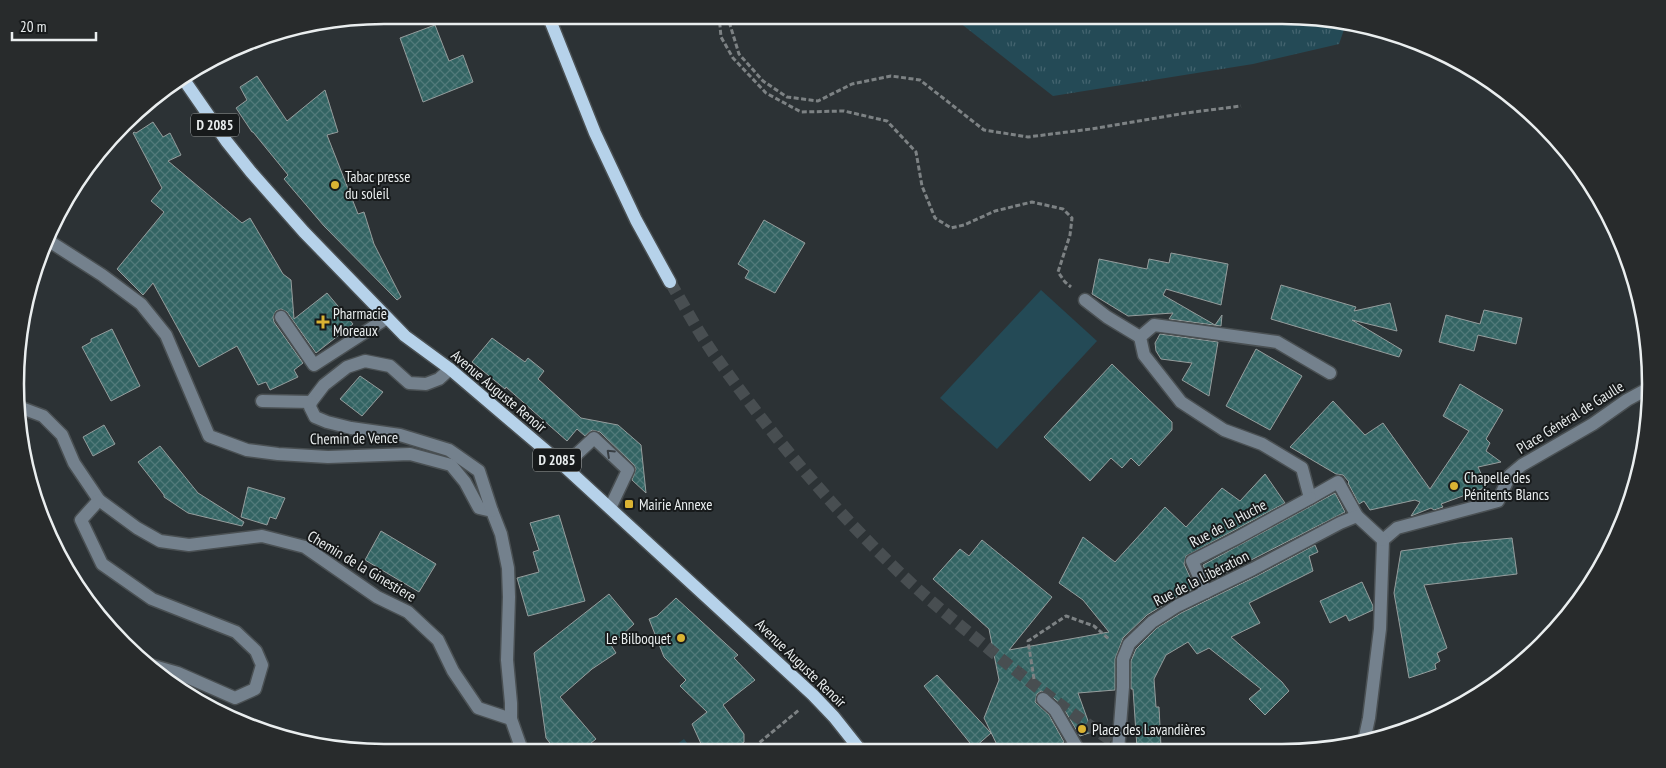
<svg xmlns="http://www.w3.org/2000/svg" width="1666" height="768" viewBox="0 0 1666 768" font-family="'PT Sans Narrow',sans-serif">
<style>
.grass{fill:url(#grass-tufts)}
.garden{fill:#244a56}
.building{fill:url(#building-cross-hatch);stroke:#959d9d}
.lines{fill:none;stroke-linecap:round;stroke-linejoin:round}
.major-tunnel{stroke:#484e51;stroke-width:12;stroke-dasharray:12 6;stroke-linecap:butt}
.minor-casing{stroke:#4a5053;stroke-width:15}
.major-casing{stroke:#4a5053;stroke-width:15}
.path{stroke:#7d8284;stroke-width:3;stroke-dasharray:5 2.5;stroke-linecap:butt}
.minor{stroke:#74818d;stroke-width:12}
.major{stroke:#b6d2ea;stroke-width:12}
.oneway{stroke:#383e43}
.poi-dot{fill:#dab333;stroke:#171a1b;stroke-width:2}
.labels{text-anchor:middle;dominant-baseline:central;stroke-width:4;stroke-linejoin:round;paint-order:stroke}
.shield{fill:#171a1b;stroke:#abaeaf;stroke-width:1}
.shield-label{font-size:14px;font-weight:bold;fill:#eaeeef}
.poi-label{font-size:15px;fill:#eaeeef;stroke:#171a1b;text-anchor:start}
.street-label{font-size:15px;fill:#eaeeef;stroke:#171a1b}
.rim{fill:none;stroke:#eaeeef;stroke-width:2.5}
</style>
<defs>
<pattern id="grass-tufts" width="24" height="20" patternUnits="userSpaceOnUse" patternTransform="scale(1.25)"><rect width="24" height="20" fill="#244a56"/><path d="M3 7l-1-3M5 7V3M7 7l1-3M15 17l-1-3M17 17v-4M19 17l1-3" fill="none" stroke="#44646f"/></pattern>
<pattern id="building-cross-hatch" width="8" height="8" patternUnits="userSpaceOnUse" patternTransform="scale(1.25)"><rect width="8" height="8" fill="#336463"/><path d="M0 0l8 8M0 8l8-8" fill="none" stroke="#517a7a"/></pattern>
</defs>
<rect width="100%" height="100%" fill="#2c3235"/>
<path class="grass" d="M950,15H1282L1347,21L1339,44L1253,64L1053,96Z"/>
<g class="garden">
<path d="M1041,290L1097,341L997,449L940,398Z"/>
<path d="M684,739L694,752H666Z"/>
</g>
<g class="building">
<path d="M435,25L449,61L463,55L473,82L423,102L400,38Z"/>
<path d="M257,76L287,121L325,90L338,132L327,135L358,214L364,212L374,244L401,297L397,300L324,226L284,179L288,175L253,132H252L236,108L247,100L240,87Z"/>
<path d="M153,122L163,137L170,133L181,155L168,161L242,223L250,218L283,274L291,280L294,319L327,293L353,324L316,353L287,312L281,309L276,311L273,317L274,322L303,363L294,370L298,377L270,390L266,382L258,385L237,346L199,367L153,283L143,295L117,269L164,212L151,201L162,188L133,133L134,132L136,133Z"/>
<path d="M764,220L805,243L775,293L745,278L749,271L738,264Z"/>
<path d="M1171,253L1228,264L1221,305L1166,289L1163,295L1215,325L1222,315L1221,326L1169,319L1173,313L1128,316L1092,294L1099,259L1147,269L1149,259L1169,263Z"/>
<path d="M1281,285L1356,307L1354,311L1390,303L1397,331L1352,320L1402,350L1399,357L1271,319Z"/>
<path d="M1484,310L1522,318L1516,344L1478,335L1474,351L1439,342L1446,315L1480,324Z"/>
<path d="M112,329L140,386L111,401L82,347L91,342V339Z"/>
<path d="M1160,334L1218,342L1209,396L1182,380L1192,363L1161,359L1156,351L1155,343Z"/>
<path d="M492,338L525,362L528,358L544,371L538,379L581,418L618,425L641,445L646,493L632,480L636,469L634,465L600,432L592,430L585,436L577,429L567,441L506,387L505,389L472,362Z"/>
<path d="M1256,349L1302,376L1270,430L1226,406Z"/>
<path d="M1112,364L1172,422V430L1139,466L1131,458L1122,468L1111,458L1090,481L1044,437Z"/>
<path d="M360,376L383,392L362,416L340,399Z"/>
<path d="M1460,384L1503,410L1486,439L1490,443L1486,451L1501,462L1478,467L1487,487L1441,504L1443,507L1434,510L1431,508L1411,516L1420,502L1415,500L1370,510L1364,501L1359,504L1348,483L1349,482L1343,475L1336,474L1290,447L1333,401L1365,435L1383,423L1430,489L1469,431L1443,416Z"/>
<path d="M104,425L115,444L93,456L83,437Z"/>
<path d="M160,446L198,493L244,522L242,526L188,513L164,497V495L138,462Z"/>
<path d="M1265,474L1285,503L1186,556L1184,564L1195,588L1173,599L1147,615L1123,638L1115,659V690L1078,693L1092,732L1080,736L1061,704L1048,693L1041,691L1037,694L1035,702L1049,715L1064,742L1051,751H1000L984,718L999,680L989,629L933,579L960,549L969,556L982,540L1052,597L1009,650L1109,632L1083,600L1059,583L1083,537L1115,562L1165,507L1186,527L1222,488L1240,501Z"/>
<path d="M248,487L285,498L276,519L270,517L267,525L241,517Z"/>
<path d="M1335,493L1345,512L1210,581L1203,565Z"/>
<path d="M559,515L585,601L528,616L517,578L539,572L533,552L539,550L530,523Z"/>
<path d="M381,531L436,564L419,592L365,560Z"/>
<path d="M1512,538L1517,574L1424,585L1447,648L1437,653L1440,661L1435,664L1436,669L1409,678L1394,593L1401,551L1459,543Z"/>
<path d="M1315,545L1318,552L1309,556L1313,571L1249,603L1260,623L1231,637L1282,682L1289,691L1265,715L1249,699L1261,689L1209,648L1197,654L1188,642L1166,655L1154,679L1156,707H1159L1161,747L1137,748L1133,689H1131V661L1136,649L1157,628L1181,613L1257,576Z"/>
<path d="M1362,582L1373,606V610L1349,621L1346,615L1330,623L1320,601Z"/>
<path d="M609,594L634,624L611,645L616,653L592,669L560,697L596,739L580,752H557L546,738L534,653Z"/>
<path d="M676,598L738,655L734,658L755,680L723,705L744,734V742L731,752H706L702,746L692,724L707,712L680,686L686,680L664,657L649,619L657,616Z"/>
<path d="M937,675L991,733L974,748L924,686Z"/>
</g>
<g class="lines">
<path class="major-tunnel" d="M670,282C684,305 697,330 713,353C767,429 829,505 897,570C926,598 957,623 989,649C1033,685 1078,719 1126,750"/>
<defs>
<g id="minor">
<path d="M49,241L102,275L141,304L166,335L209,436L247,450L278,454L328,457L410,454L451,465L465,482L479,508L492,511L501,534L508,568L509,597L507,660L511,703V719L523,753"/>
<path d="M1085,300L1107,317L1140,337"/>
<path d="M281,317L314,365L387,318"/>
<path d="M450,369L439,379L426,384L409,383L390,366L365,361L347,367L324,385L311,402L310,407L315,417L327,422L351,428L400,435L449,450L479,471L492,511"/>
<path d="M1330,373L1277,342L1154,325L1140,337L1144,355L1181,402L1224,430L1262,444L1302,468L1310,498L1338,482L1357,516"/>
<path d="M262,401L311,402"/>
<path d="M19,407L43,416L62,435L74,463L99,500L137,528L160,541L189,545L262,536L305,547L377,597L408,612L438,640L453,671L478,708L511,719"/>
<path d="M564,466L594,438L628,470L610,508"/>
<path d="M99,500L81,520L102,564L152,599L236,632L256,651L262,665L255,689L235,698L178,673L143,663"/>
<path d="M1383,540L1397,528L1498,501L1510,475L1522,465L1593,424L1627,400L1651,387"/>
<path d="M1206,592L1192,561L1237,538L1310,498"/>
<path d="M1043,699L1055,710L1079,751"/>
<path d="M1364,741L1369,718L1380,629L1383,540"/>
<path d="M1118,751L1123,687V659L1129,644L1152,622L1177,606L1253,569L1340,523L1357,516L1383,540"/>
</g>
<g id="major">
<path d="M548,15L595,133L636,220L670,282"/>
<path d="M182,77L227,142L251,172L304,232L405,336L450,369L564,466L813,695L834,717L861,751"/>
</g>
</defs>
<use href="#minor" class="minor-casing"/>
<use href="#major" class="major-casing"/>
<g class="path">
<path d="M719,15L721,37L733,58L766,93L801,112L844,111L887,121L916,152L922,186L935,218L951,228L964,225L995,211L1032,202L1063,209L1072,218L1070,235L1058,272L1065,282L1071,287"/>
<path d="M727,15L739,54L763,81L787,97L818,101L852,84L891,76L920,80L984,130L1028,137L1091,129L1186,113L1241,106"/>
<path d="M1034,679L1028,641L1066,616L1094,626L1109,639"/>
<path d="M748,752L799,710"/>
</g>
<use href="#minor" class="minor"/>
<use href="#major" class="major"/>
</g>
<defs><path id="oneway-chevron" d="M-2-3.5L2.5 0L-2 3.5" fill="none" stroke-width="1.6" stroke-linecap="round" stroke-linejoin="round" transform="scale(1.25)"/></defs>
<use class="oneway" href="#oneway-chevron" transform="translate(610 453) rotate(-137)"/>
<g class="poi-dot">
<circle cx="335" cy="185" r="5"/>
<path d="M320.5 314.5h5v5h5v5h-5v5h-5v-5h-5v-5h5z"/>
<circle cx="1454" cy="486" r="5"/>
<rect x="624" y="499" width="10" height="10" rx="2.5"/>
<circle cx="681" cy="638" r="5"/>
<circle cx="1082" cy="729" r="5"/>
</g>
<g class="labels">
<g class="shield">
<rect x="191" y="113.5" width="48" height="23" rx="4"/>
<rect x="533" y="448.5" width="48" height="23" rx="4"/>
</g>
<g class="shield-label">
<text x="215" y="125">D 2085</text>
<text x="557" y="460">D 2085</text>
</g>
<g class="poi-label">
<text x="345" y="176">Tabac presse<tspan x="345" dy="17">du soleil</tspan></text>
<text x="333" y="313">Pharmacie<tspan x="333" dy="17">Moreaux</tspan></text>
<text x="1464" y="477">Chapelle des<tspan x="1464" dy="17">Pénitents Blancs</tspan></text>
<text x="639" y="504">Mairie Annexe</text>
<text x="671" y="638" text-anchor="end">Le Bilboquet</text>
<text x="1092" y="729">Place des Lavandières</text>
</g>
<g class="street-label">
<text transform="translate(499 391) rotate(40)">Avenue Auguste Renoir</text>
<text transform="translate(1570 417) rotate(-32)">Place Général de Gaulle</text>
<text transform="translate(354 438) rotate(-1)">Chemin de Vence</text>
<text transform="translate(1228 523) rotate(-28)">Rue de la Huche</text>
<text transform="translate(362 566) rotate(31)">Chemin de la Ginestiere</text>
<text transform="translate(1201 578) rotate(-27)">Rue de la Libération</text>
<text transform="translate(801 663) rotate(44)">Avenue Auguste Renoir</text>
</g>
</g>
<path d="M0 0H1666V768H0ZM384 24H1282A360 360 0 0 1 1642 384V384A360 360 0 0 1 1282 744H384A360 360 0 0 1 24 384V384A360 360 0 0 1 384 24Z" fill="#282b2c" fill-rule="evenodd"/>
<path class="rim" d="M384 24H1282A360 360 0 0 1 1642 384V384A360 360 0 0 1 1282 744H384A360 360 0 0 1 24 384V384A360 360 0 0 1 384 24Z"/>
<path d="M12 32v8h84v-8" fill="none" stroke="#eaeeef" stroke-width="2.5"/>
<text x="20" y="32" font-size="15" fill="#eaeeef" stroke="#171a1b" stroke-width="4" paint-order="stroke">20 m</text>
</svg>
